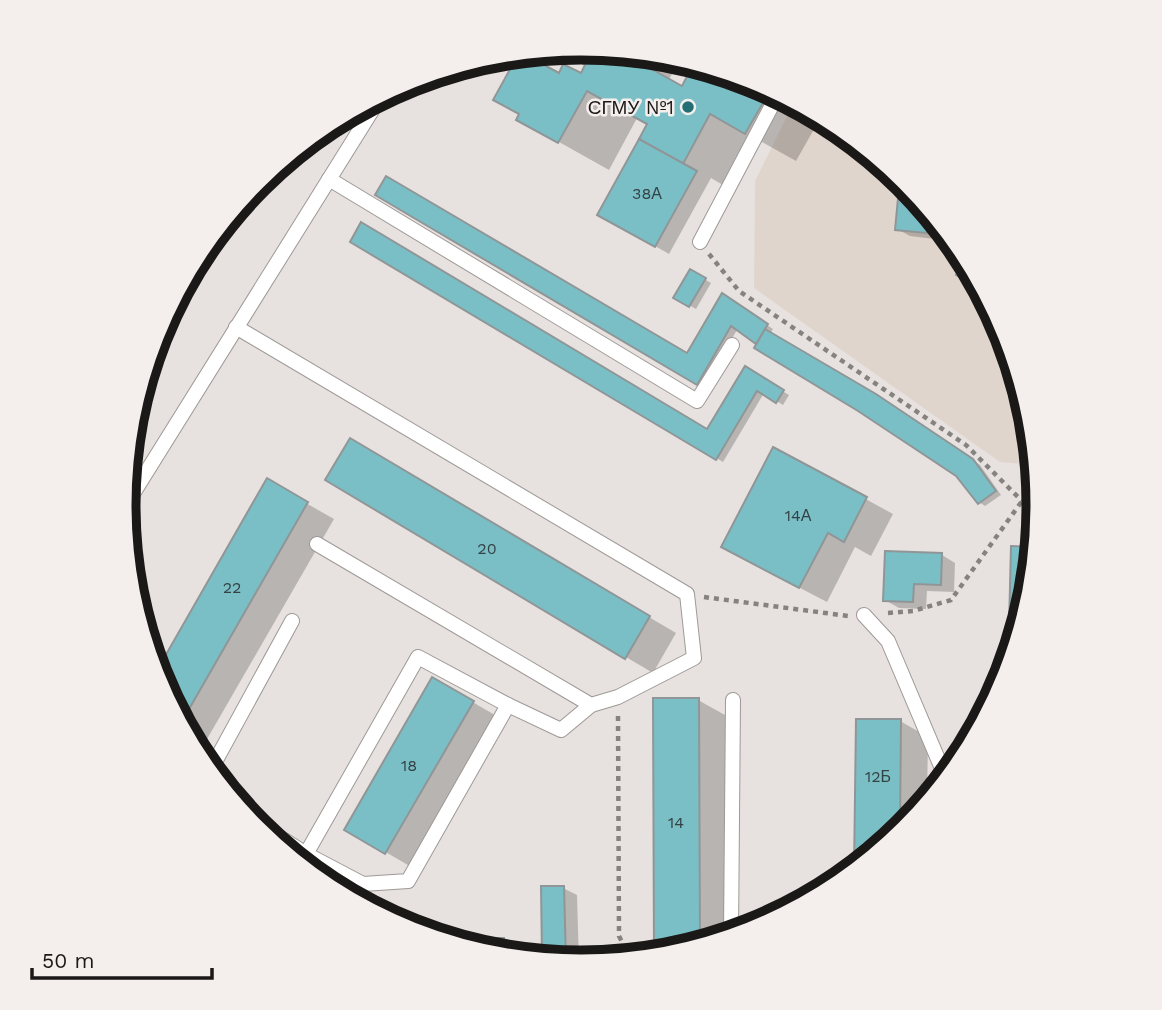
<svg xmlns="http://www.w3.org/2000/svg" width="1162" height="1010" viewBox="0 0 1162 1010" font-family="'Work Sans',sans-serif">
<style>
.built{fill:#e0d5cd}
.shadow{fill:#0003}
.building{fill:#7bbfc6;stroke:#909697;stroke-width:2}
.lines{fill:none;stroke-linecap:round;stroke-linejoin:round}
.lane-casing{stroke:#9e9996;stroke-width:16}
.path{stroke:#858280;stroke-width:4.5;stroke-dasharray:5 5;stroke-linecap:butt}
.lane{stroke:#fff;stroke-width:14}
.poi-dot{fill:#246f76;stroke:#f4efec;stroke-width:2.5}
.labels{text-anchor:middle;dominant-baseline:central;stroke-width:5;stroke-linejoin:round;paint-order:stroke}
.number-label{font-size:16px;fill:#334244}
.poi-label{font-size:19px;fill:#1b1918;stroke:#f4efec;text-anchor:end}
.rim{fill:none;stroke:#1b1918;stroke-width:9}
</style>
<rect width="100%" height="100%" fill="#e7e2df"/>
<path class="built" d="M794,102L836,125L905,182L962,251L1004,330L1030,416L1035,465L1000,462L754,288L755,181Z"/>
<g class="shadow">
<path d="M581,47L655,55L676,67L668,81L682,89L696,64L757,82L794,102L790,109L817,124L796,161L760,141L733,191L711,178L669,254L599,214L649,125L637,118L609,170L518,119L559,75H581L587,65L566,52L569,49Z"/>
<path d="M377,195L688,355L728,299L773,329L770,334L883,399L980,465L1001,495L985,506L979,502L957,475L738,328L704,387Z"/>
<path d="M899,200L922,202L951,241L910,236L897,229Z"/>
<path d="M352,241L708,432L745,369L789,395L783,405L764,393L723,462Z"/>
<path d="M691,271L711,283L696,309L676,298Z"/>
<path d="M350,441L676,633L653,673L327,480Z"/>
<path d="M774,449L893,514L871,556L855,547L827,602L750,562Z"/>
<path d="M267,481L334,519L203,746L189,738L156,675Z"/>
<path d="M942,555L955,563L954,592L927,591L926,609L899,608L885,600Z"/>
<path d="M433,679L500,718L413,868L346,829Z"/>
<path d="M698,700L725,715L726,937L670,954L656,955Z"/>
<path d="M857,720L900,721L928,737L927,802L904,829L856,869Z"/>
<path d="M563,888L577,895L579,963L544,959Z"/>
<path d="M504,939L510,943V956L489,953Z"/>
</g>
<g class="building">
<path d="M581,47L619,51L682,86L694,63L742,78L768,94L745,134L710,114L683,164L639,139L647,124L587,91L558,143L516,120L519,114L493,100L519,53H522L559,73L563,64L581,73L585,65L564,53L566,49Z"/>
<path d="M639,139L697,171L655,247L597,215Z"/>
<path d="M386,176L687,353L722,293L768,324L756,344L731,326L697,385L375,195Z"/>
<path d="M898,198L920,200L939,223L938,234L895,230Z"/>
<path d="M361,222L707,429L745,366L784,390L776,403L757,391L716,460L350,242Z"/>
<path d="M966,259L984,292L956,275Z"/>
<path d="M690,269L706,278L689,307L673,298Z"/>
<path d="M765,329L876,394L973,459L996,491L978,504L956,476L858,411L754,348Z"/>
<path d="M350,438L650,616L625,659L325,480Z"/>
<path d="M773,447L867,497L844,542L828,533L799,588L721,547Z"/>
<path d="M267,478L308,502L181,723L156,672Z"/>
<path d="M1011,546L1035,547L1030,595L1008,666Z"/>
<path d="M885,551L942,553L941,585L914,584L913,602L883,601Z"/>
<path d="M432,677L474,701L385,854L344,830Z"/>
<path d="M653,698H699L700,945L670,954L654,956Z"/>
<path d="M856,719H901L900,833L854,870Z"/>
<path d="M541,886H564L566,961L542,959Z"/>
<path d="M487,938H504V955L487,953Z"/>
</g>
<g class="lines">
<defs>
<g id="lane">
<path d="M329,179L697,401L732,345"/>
<path d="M700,242L778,94"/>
<path d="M236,327L687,594L694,658L618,697L591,705L317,544"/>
<path d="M124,508L381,96"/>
<path d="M864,615L888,641L946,778"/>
<path d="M210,771L292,621"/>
<path d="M248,817L306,854L363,884L408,881L508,705L561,730L591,705"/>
<path d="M306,854L418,657L508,705"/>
<path d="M731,936L733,700"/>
</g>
</defs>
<use href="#lane" class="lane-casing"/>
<g class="path">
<path d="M709,254L739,291L966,445L1022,501"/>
<path d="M704,597L848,616"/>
<path d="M888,613L913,611L951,600L1022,501L1038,497"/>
<path d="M618,716L619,936L630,958"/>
</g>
<use href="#lane" class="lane"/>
</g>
<circle class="poi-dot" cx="688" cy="107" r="7"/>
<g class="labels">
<g class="number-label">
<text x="647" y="193">38А</text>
<text x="798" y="515">14А</text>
<text x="487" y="548">20</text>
<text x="232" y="587">22</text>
<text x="409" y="765">18</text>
<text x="878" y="776">12Б</text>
<text x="676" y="822">14</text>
</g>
<g class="poi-label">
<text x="674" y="107">СГМУ №1</text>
</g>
</g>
<path d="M0 0H1162V1010H0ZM136 505a445 445 0 1 1 890 0a445 445 0 1 1-890 0Z" fill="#f4efec" fill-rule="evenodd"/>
<path class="rim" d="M136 505a445 445 0 1 1 890 0a445 445 0 1 1-890 0Z"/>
<path d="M32 968v10h180v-10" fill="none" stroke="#1b1918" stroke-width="3.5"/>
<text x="42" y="968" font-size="21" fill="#1b1918" stroke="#f4efec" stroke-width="5" paint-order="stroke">50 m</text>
</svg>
